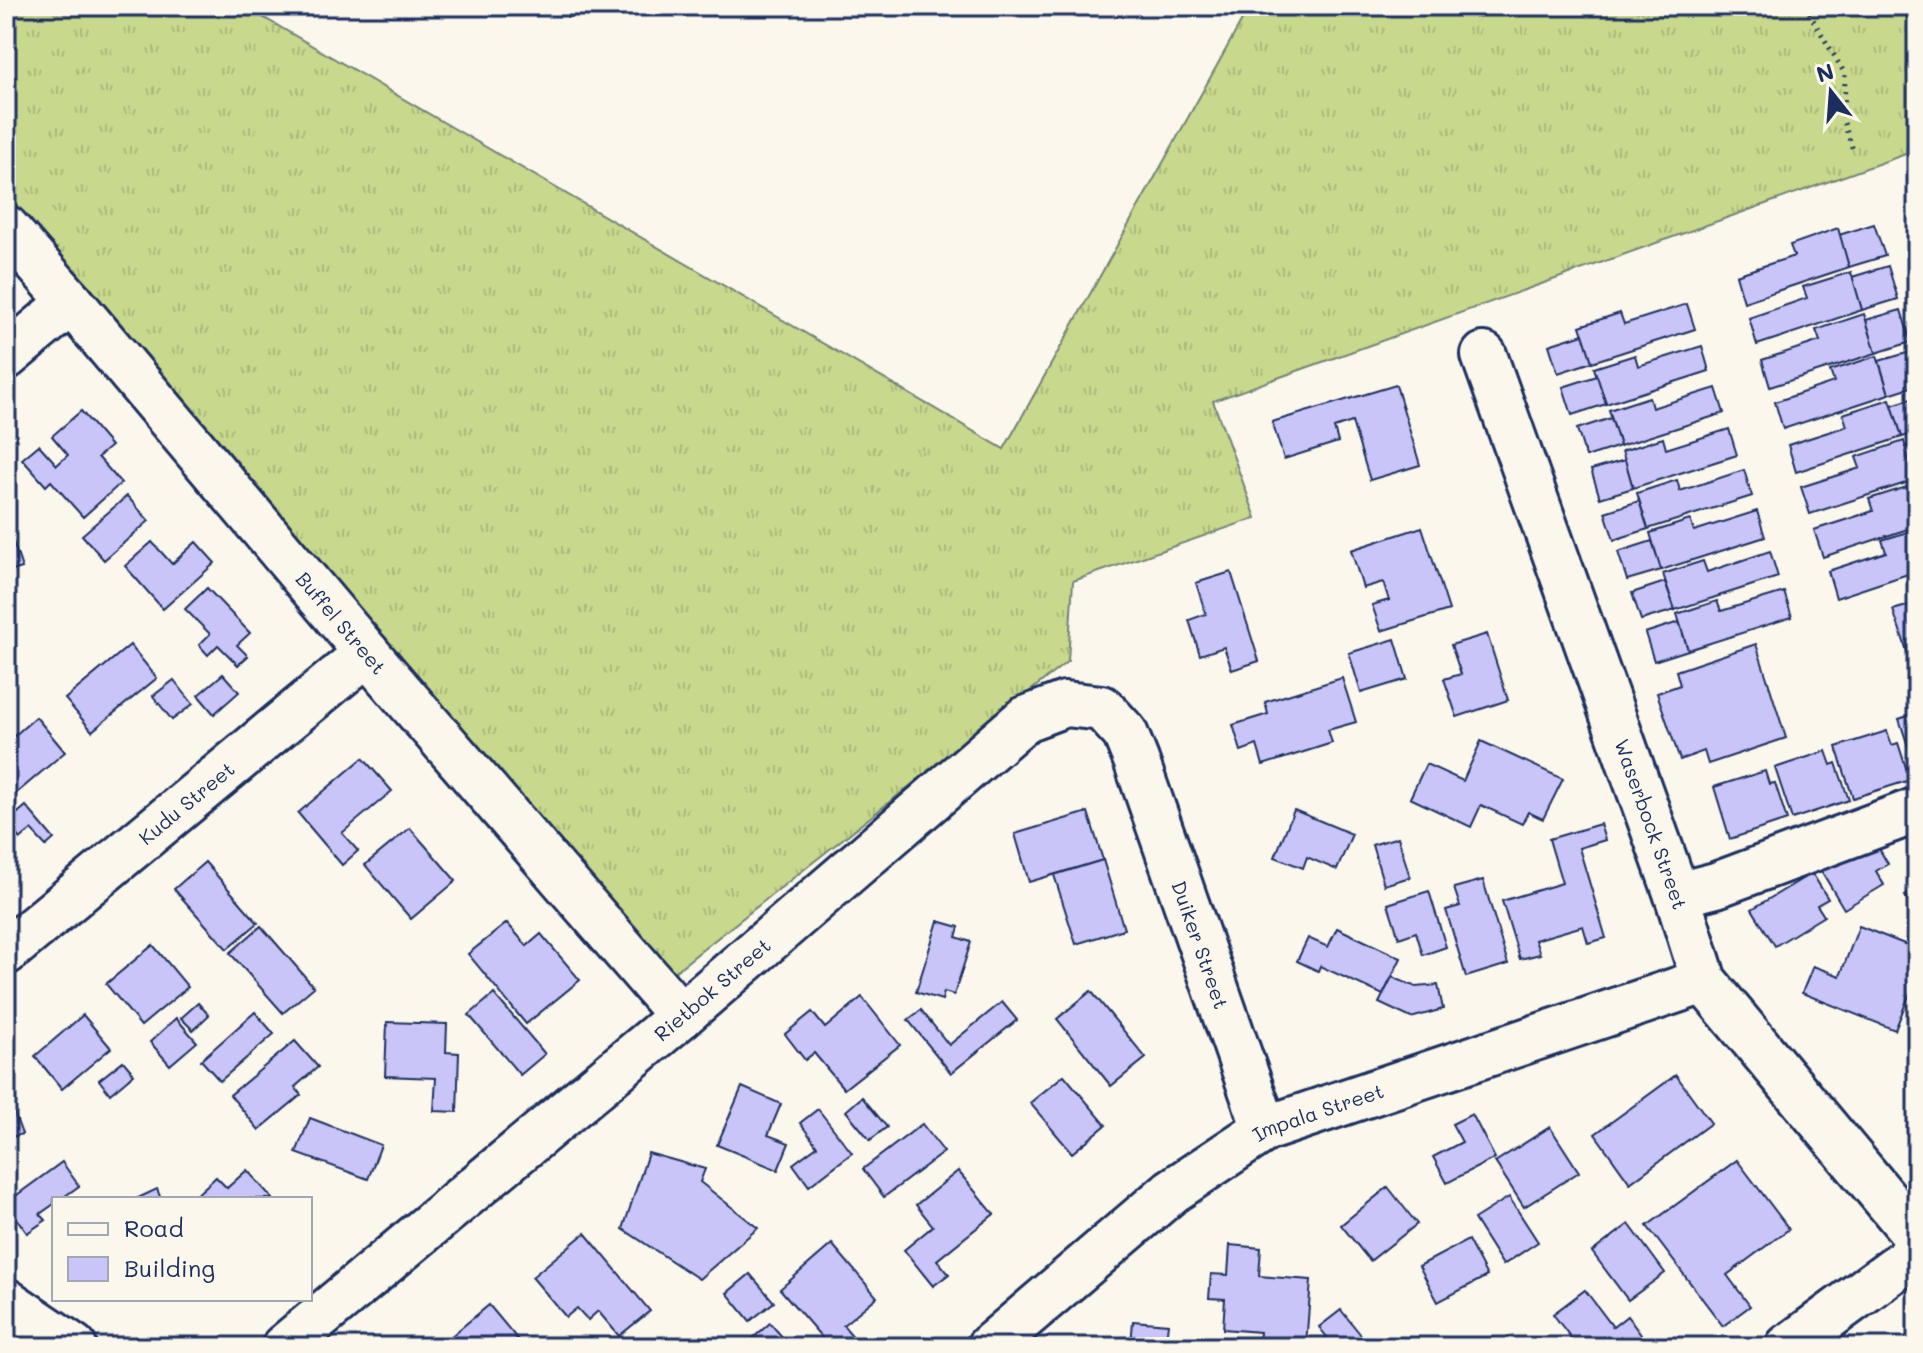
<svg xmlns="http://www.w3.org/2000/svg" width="1923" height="1353" viewBox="0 0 1923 1353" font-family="Mali,sans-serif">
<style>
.grass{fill:url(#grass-tufts);stroke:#728475;stroke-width:2}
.building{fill:#cac5f8;stroke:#1b2f5e;stroke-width:2}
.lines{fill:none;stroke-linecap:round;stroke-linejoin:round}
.minor-casing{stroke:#1b2f5e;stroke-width:50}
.path{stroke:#1b2f5e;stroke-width:5;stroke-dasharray:2 6;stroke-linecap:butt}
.minor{stroke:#fbf7ec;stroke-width:44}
.labels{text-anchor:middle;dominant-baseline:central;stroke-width:7;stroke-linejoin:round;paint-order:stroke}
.street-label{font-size:20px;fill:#1b2f5e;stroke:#fbf7ec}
</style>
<defs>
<pattern id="grass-tufts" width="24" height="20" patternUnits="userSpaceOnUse" patternTransform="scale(2)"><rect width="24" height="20" fill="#c8d88c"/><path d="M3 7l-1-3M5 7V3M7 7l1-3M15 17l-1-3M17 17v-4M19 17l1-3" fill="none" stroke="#abba7b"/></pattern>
</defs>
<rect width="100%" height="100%" fill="#fbf7ec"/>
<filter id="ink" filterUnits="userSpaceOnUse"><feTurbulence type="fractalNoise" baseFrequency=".0125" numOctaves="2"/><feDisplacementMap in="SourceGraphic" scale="16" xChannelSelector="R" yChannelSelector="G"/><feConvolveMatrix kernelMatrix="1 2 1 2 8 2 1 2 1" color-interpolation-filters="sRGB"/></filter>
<g filter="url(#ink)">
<path class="grass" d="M6,6H244L1004,449L1250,6H1917V150L1213,401L1256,518L1073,581L1068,661L673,973L6,196Z"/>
<g class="building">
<path d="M565,6H604L568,17Z"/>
<path d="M565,6H604L568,17Z"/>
<path d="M1874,224L1885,256L1849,267L1839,235Z"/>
<path d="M1838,228L1849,267L1744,302L1736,275L1794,256L1790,245Z"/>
<path d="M1888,266L1898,299L1862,310L1852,277Z"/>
<path d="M1851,272L1862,310L1757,345L1749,318L1807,298L1803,287Z"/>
<path d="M1687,304L1695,329L1592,362L1580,326L1620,313L1624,324Z"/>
<path d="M1901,310L1911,342L1876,353L1866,320Z"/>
<path d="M1864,314L1876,353L1770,387L1762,360L1820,341L1816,330Z"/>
<path d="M1583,334L1592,362L1558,373L1549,345Z"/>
<path d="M1702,346L1709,371L1606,404L1594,368L1635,355L1638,366Z"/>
<path d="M1914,351L1917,362V385L1889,394L1879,361Z"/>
<path d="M1877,356L1889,394L1783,429L1775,402L1834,382L1830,371Z"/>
<path d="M1597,376L1606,404L1572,415L1563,387Z"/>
<path d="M1396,385L1420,465L1370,480L1352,422L1334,428L1338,442L1284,459L1272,422Z"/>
<path d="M1716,388L1724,413L1620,446L1609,410L1649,397L1652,408Z"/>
<path d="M1917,397V433L1902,437L1892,405Z"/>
<path d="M1890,399L1902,437L1796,472L1788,445L1847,426L1843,414Z"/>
<path d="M81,411L111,446L98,457L121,483L83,517L51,481L46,486L22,459L39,445L57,465L68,455L52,436Z"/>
<path d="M1611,418L1620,446L1586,457L1577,429Z"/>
<path d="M1729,429L1737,455L1633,488L1622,451L1663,438L1666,449Z"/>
<path d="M1904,441L1915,480L1810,514L1801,487L1860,468L1856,457Z"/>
<path d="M1917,443V479L1915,480L1905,447Z"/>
<path d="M1625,460L1633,488L1600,498L1591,470Z"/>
<path d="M1744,470L1752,496L1648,529L1637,493L1677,480L1680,491Z"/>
<path d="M1916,484L1917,526L1823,557L1814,530L1873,511L1869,499Z"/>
<path d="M127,496L149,521L104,560L82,535Z"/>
<path d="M1639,501L1648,529L1614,540L1605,512Z"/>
<path d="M1757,511L1765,537L1661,570L1650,533L1690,520L1694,531Z"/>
<path d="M6,521L22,568L6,573Z"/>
<path d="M1422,527L1449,610L1381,631L1372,605L1389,600L1383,582L1363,588L1351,550Z"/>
<path d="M1917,529V571L1836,598L1828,571L1886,552L1882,540Z"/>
<path d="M1652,541L1661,570L1627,580L1618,552Z"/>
<path d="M152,542L172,564L196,542L215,563L163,609L125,566Z"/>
<path d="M1770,551L1778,577L1675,610L1663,574L1703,561L1707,572Z"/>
<path d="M1231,572L1259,661L1232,670L1224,647L1200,655L1189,620L1206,614L1196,583Z"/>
<path d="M1665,582L1675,610L1641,620L1632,593Z"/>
<path d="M1917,586V676L1916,677L1893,610L1917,603L1912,588Z"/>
<path d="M207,588L250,633L237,645L248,656L238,665L218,645L208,655L199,645L210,634L185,609Z"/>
<path d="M1784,592L1792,617L1688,650L1677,614L1717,601L1721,611Z"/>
<path d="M1679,622L1688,650L1654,661L1645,633Z"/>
<path d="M1487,634L1508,700L1457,717L1444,679L1461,674L1451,645Z"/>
<path d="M1395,639L1407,679L1361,693L1349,653Z"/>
<path d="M1756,644L1786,738L1708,764L1704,751L1680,760L1657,693L1680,685L1676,671Z"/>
<path d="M130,645L157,678L92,731L65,699Z"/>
<path d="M223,674L239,692L214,714L198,695Z"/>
<path d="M1342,678L1356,722L1328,730L1332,743L1263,765L1257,745L1241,751L1233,725L1268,714L1265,702Z"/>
<path d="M174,680L193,704L172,720L153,696Z"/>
<path d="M1917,713V770H1916L1899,719Z"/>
<path d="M36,717L65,752L6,802V743Z"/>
<path d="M1887,731L1892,745L1898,743L1910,780L1853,798L1836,747Z"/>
<path d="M1481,741L1563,779L1543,819L1528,812L1522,824L1481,805L1471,827L1410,798L1426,764L1463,781Z"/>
<path d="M1826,751L1831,765L1836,763L1849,800L1792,819L1775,768Z"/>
<path d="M363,758L392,791L342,833L358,851L342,865L298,813Z"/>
<path d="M1765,771L1769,784L1775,783L1787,820L1730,839L1714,787Z"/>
<path d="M26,806L54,839L46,846L31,830L20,839L6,823Z"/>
<path d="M1294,810L1352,834L1337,870L1307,857L1303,868L1275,857Z"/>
<path d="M1088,812L1103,860L1029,882L1015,834Z"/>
<path d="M1600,824L1605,840L1579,848L1606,938L1588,943L1583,926L1535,940L1540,954L1520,959L1502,901L1562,883L1549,839Z"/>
<path d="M410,828L456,881L411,919L365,865Z"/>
<path d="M1871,835L1888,864L1876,871L1884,885L1844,909L1819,867Z"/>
<path d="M1398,837L1410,877L1384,885L1372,845Z"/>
<path d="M1103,860L1124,929L1076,944L1054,875Z"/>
<path d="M205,862L258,923L227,949L174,889Z"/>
<path d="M1812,873L1828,899L1817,905L1824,916L1775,946L1752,909Z"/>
<path d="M1483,880L1508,964L1466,977L1446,910L1460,906L1454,888Z"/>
<path d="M1917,888V914L1905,896Z"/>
<path d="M1429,891L1446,947L1423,955L1416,932L1399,938L1388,904Z"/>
<path d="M938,921L959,927L956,937L971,942L954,995L944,992L942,1000L916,992Z"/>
<path d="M507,923L527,946L541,934L580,980L526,1024L468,954Z"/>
<path d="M261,926L314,987L283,1013L230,953Z"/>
<path d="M1859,926L1917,949V976L1895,1030L1802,993L1813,966L1840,976Z"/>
<path d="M1337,928L1401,958L1383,995L1320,966L1318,971L1297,961L1308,938L1328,947Z"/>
<path d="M153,945L188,987L141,1026L106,984Z"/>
<path d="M1392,977L1416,987L1438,985L1443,1009L1411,1018L1379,1003Z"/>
<path d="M1091,991L1146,1058L1111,1086L1057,1019Z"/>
<path d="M494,994L545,1054L520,1075L469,1015Z"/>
<path d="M862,997L900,1045L844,1089L814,1053L805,1060L785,1034L812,1012L825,1028Z"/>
<path d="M1002,1002L1017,1020L951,1073L908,1020L921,1010L949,1045Z"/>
<path d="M198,1003L209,1015L193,1030L181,1018Z"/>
<path d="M255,1012L274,1034L220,1081L201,1060Z"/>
<path d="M83,1015L111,1048L62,1089L35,1056Z"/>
<path d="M176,1018L197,1042L170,1065L150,1042Z"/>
<path d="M387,1022L447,1024L446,1052L459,1053L457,1112L434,1111L436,1078L385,1076Z"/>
<path d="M295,1041L318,1067L295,1087L301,1095L259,1130L230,1095Z"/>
<path d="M123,1061L134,1074L110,1094L99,1080Z"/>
<path d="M1064,1075L1106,1125L1072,1153L1030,1103Z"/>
<path d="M1676,1075L1711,1123L1630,1183L1595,1134Z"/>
<path d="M742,1087L781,1104L768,1135L789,1143L778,1170L717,1145Z"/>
<path d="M6,1092L22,1134L6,1139Z"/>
<path d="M862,1097L887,1127L870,1140L846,1111Z"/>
<path d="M818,1109L852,1153L809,1186L793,1164L817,1146L800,1123Z"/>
<path d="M1472,1114L1495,1158L1447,1183L1433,1157L1462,1142L1452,1124Z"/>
<path d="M310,1118L381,1145L368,1179L296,1153Z"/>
<path d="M922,1124L944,1152L884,1197L863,1169Z"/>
<path d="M1550,1127L1579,1172L1524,1207L1495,1162Z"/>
<path d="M648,1153L705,1169L700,1182L758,1228L699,1279L623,1229Z"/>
<path d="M1737,1160L1789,1229L1727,1275L1750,1306L1723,1326L1647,1226Z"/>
<path d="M62,1162L79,1186L61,1199H54V1204L40,1214L46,1220L27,1233L6,1203Z"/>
<path d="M247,1170L273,1199L193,1198L216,1177L227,1188Z"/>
<path d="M958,1171L994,1214L937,1260L949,1274L933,1286L904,1250L933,1226L916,1205Z"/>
<path d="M1388,1187L1417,1224L1370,1261L1341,1225Z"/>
<path d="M157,1189L161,1199H136Z"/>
<path d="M1509,1197L1538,1242L1503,1265L1474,1219Z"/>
<path d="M1629,1224L1665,1273L1628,1300L1592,1252Z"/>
<path d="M585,1233L650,1311L619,1336L598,1311L588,1320L577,1308L566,1317L532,1277Z"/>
<path d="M1468,1240L1487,1276L1438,1302L1419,1266Z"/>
<path d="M832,1244L877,1297L843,1325L855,1339L846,1347H830L780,1289Z"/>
<path d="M1230,1245L1261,1248L1259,1276L1311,1280L1306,1345L1259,1342L1260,1332L1223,1329L1225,1299L1209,1298L1211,1274L1228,1275Z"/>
<path d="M750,1274L774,1302L750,1321L727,1293Z"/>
<path d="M1585,1290L1613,1327L1627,1316L1650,1347H1578L1553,1314Z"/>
<path d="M489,1305L524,1347H438Z"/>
<path d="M1341,1310L1365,1340L1356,1347H1314L1327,1337L1319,1327Z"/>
<path d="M1133,1321L1168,1324L1166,1340L1211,1344V1347L1131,1345Z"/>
<path d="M770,1323L791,1347H743Z"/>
<path d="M1492,1338L1512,1347H1488Z"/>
</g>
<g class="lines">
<defs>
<g id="minor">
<path id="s1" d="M6,228L71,302L367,653L681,1016"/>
<path id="s2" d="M1484,355L1677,895L1704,981L1917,1237"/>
<path d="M6,357L71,302"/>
<path d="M1677,895L1716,885L1917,810"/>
<path id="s3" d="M6,952L367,653"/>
<path d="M6,1301L74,1347"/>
<path id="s4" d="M284,1347L681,1016L1025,719L1065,704L1102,708L1125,733L1136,760L1265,1129"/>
<path id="s5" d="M989,1347L1172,1191L1265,1129L1704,981"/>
<path d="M1788,1347L1917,1252"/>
</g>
</defs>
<use href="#minor" class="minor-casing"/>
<path class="path" d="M1805,6L1845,74L1844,123L1853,150"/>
<use href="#minor" class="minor"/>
</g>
</g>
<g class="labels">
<g class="street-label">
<text stroke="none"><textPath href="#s1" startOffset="518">Buffel Street</textPath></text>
<text stroke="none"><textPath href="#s3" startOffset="234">Kudu Street</textPath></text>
<text stroke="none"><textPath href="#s2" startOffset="498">Waserbock Street</textPath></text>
<text stroke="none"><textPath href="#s4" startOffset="1310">Duiker Street</textPath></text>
<text stroke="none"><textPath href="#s4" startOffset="558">Rietbok Street</textPath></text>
<text stroke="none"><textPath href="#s5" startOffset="408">Impala Street</textPath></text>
</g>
</g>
<rect width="1923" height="1353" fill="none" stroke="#fbf7ec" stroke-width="32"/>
<rect x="16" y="16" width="1891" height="1321" fill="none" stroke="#1b2f5e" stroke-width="3" filter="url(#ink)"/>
<rect x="52" y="1197" width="260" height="104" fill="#fbf7ec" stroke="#a1a7b3" stroke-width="2"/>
<rect x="68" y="1223" width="40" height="12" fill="#fbf7ec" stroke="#a1a7b3" stroke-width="2"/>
<text x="124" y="1237" font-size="24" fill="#1b2f5e">Road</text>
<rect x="68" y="1257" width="40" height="24" fill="#cac5f8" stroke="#a1a7b3" stroke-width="2"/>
<text x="124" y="1277" font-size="24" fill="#1b2f5e">Building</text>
<g transform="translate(1831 92) rotate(343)" stroke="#fbf7ec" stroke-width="6" paint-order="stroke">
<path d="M0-6L14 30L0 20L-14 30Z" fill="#1b2f5e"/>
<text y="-12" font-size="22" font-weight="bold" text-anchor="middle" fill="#1b2f5e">N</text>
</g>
</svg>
